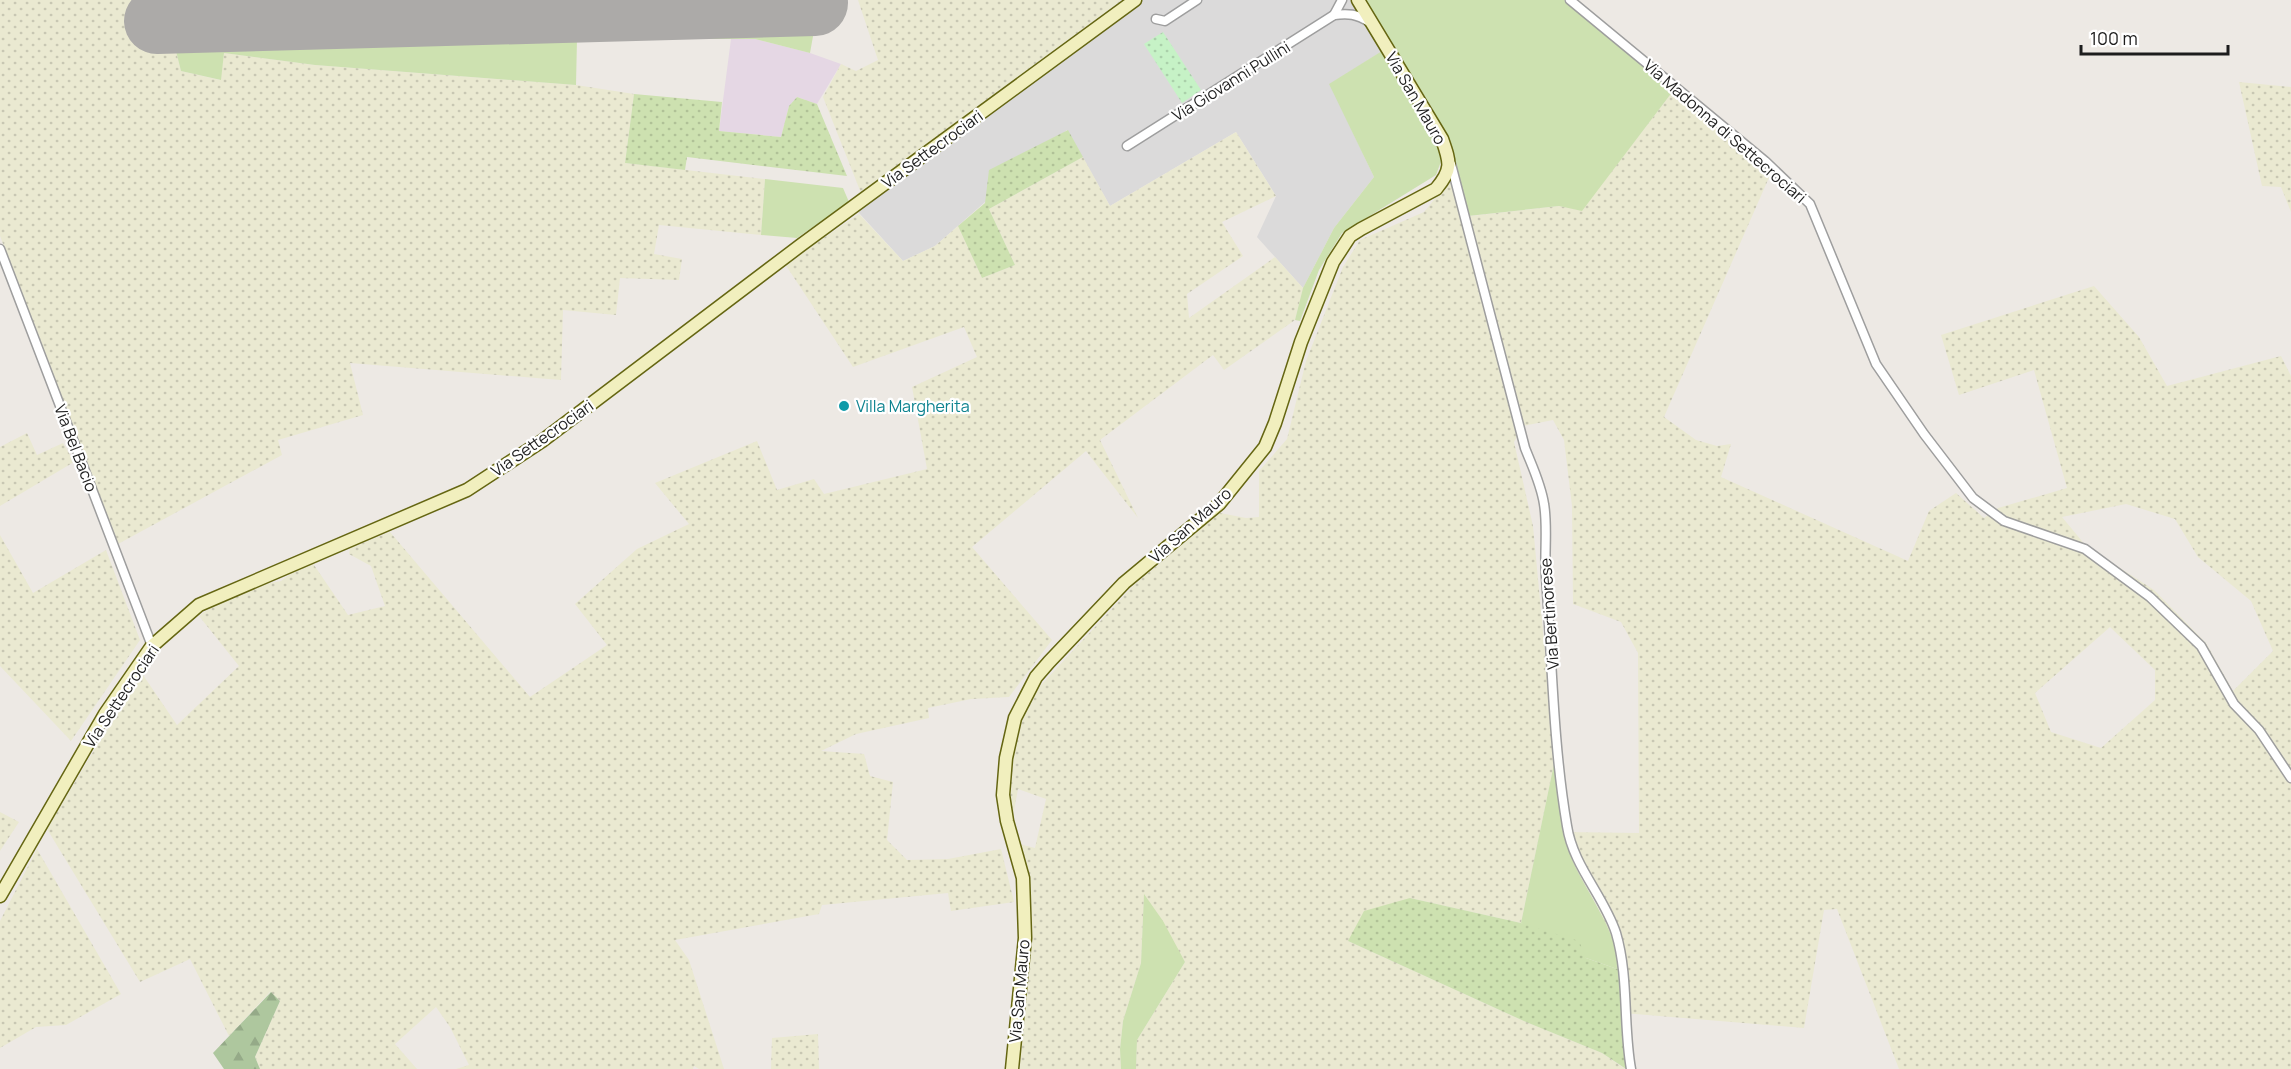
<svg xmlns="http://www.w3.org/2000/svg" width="2291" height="1069" viewBox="0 0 2291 1069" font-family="Manrope,sans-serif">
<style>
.residential{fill:#dbdada}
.industrial{fill:#e5d7e4}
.farmland{fill:url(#farmland-dots);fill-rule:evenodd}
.grass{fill:#cde1b0}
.forest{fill:url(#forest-firs)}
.park{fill:url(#park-dots)}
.garden{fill:url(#garden-dots)}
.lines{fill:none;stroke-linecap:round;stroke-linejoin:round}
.runway{stroke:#acaaa8;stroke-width:66}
.minor-casing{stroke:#9e9e9e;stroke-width:11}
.secondary-casing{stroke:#656612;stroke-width:15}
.minor{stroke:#fff;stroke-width:8}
.secondary{stroke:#f1efbe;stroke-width:12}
.culture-dot{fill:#0f9aa8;stroke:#fff;stroke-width:2}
.labels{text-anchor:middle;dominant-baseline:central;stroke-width:4.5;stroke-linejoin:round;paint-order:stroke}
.street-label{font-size:16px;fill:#1d1d1d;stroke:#fff}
.culture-label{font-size:16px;fill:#0d838f;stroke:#fff;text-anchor:start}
</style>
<defs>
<pattern id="farmland-dots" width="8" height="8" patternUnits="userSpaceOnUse" patternTransform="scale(1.5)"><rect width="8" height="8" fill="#eae9d1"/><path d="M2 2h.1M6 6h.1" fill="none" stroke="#c8c7b3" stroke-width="1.8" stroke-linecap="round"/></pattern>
<pattern id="forest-firs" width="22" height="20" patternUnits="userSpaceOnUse" patternTransform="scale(1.5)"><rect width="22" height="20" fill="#aec79e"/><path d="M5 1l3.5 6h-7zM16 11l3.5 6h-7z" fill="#95aa88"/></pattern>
<pattern id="park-dots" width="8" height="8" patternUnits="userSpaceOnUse" patternTransform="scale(1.5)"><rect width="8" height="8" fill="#c6f2c6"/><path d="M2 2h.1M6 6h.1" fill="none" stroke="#aacfaa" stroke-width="1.8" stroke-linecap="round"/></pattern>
<pattern id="garden-dots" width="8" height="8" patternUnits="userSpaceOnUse" patternTransform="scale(1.5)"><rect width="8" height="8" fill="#cde1b0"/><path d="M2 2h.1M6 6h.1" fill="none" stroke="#b0c197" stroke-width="1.8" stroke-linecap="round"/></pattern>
</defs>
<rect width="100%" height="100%" fill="#ede9e4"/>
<path class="residential" d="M1120,0H1365L1392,45L1330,84L1374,177L1334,228L1303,288L1257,237L1276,196L1236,132L1110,206L1067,130L935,246L903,261L849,202Z"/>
<path class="industrial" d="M731,39H755L810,53L841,64L817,104L797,97L789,106L781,137L719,131Z"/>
<g class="farmland">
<path d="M0,0H560L151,8L161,44L175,47L181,71L220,80L224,53L315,65L576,85L634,94L625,163L765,179L761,235L659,225L654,254L682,259L679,280L620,278L616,315L563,310L561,380L350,363L363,415L278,440L282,455L118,544L0,236Z"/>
<path d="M858,0H1120L1121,1L861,193L823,97L841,64L856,71L878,60Z"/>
<path d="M2239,82L2291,87V212L2281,187L2262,186Z"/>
<path d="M1673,91L1771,173L1664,417L1696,440L1717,446L1731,444L1721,477L1908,561L1929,511L1956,493L1984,518L1998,508L2067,488L2034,370L1959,395L1941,335L2094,286L2139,337L2167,386L2281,356L2291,376V1069H1899L1837,909L1824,910L1804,1028L1623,1013L1619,958L1597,904L1576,867L1563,832L1639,833L1638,653L1621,622L1573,604L1572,506L1564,440L1553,420L1523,426L1514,442L1533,526L1555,759L1521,923L1410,898L1348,941L1526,1022L1602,1053L1625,1069H1136L1137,1040L1185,962L1144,895L1141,963L1123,1021L1120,1049L1121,1069H1014L1025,949L1015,843L1035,848L1046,799L1018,789L1012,822L1007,773L1015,733L1030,697L1134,585L1220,513L1246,518L1259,517V471L1287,439L1306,361L1343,267L1360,240L1424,212L1451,179L1462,217L1559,206L1582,210ZM2126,504L2175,519L2198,557L2251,601L2273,651L2233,691L2206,643L2154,590L2086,546L2062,517ZM2110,627L2155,670V700L2101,748L2051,732L2035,693Z"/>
<path d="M1236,132L1276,196L1222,222L1243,256L1187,294L1189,318L1275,257L1303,288L1295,320L1224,370L1213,355L1100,440L1138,518L1086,451L972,547L1052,640L1009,697L971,699L928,708L929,718L856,734L821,751L864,754L870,776L893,782L887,840L907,860L948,859L1001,849L1014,902L951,911L948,893L822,905L819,914L675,940L689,960L724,1069H699L694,1066L693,1069H456L469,1065L450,1027L436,1007L395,1044L417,1069H260L255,1057L280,1001L270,992L229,1036L190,959L140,982L47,829L96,747L143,675L177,725L239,666L199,616L221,600L260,585L281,581L301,566L312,562L348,615L385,606L371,566L349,554L350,548L390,532L530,697L607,645L575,604L637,549L689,524L655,483L757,441L777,490L814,479L824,494L927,469L912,387L977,357L964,327L853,367L785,264L859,214L903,261L935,246L958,226L982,278L1015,265L989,209L1083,157L1110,206Z"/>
<path d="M27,433L37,455L63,443L74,462L0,506V447Z"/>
<path d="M0,535L33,593L106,550L140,640L71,741L0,666Z"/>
<path d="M0,812L19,822L0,851Z"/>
<path d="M37,849L121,994L66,1025L36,1027L0,1048V921Z"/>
<path d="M818,1034L819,1069H847H771L772,1038Z"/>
</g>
<g class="grass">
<path d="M1365,0H1564L1673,91L1582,211L1559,206L1468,216L1452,149L1431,106Z"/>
<path d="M817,14L810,53L755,39H577L576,85L315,65L224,53L221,80L181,71L175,47L162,44L157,30H316Z"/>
<path d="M1382,51L1436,136L1443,156L1436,175L1342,233L1319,270L1300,321L1295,320L1303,288L1334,228L1374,177L1329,84Z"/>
<path d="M765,179L843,188L849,202L797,238L761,235Z"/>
<path d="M1555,759C1559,796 1560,834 1576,868C1591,898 1618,936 1620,970L1586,958L1521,923Z"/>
<path d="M1144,894L1163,921L1185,962L1137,1040L1136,1069H1121L1120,1049L1123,1021L1141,963Z"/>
</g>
<path class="forest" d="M271,992L280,1001L255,1057L260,1069H224L213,1053Z"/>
<path class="park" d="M1163,32L1201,90L1182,103L1144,44Z"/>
<g class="garden">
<path d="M634,94L722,102L719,131L781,137L789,106L797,97L817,104L847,176L687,157L685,170L625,163Z"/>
<path d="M1068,130L1083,157L989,209L1015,265L982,278L958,226L985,203L989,170Z"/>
<path d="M1410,898L1521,923L1579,941L1586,958L1620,970L1626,1069L1602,1053L1526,1022L1348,941L1364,911Z"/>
</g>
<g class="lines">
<path class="runway" d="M157,21L815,3"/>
<defs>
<g id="minor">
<path d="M1570,0L1765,161L1810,204L1876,364L1924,434L1973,498L2004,521L2085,549L2150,597L2201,646L2234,704L2259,730L2291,778"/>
<path d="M1334,15L1342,0"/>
<path d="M1156,19L1165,21L1197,0"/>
<path d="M1127,146L1334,15C1348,13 1357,14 1369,22"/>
<path d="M1451,164L1525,448C1532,466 1541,484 1544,504C1548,527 1544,553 1546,577C1552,659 1553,744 1567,826C1573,866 1604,896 1616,933C1629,977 1623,1025 1631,1069"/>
<path d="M0,249L152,646"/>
</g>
<g id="secondary">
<path d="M0,896L105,714L152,646L199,605L467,490L542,441L801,245L1135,0"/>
<path d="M1012,1069L1025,938L1023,878L1007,821L1003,795L1006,758L1015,718L1036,677L1049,662L1124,583L1219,504L1265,447L1275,423L1301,342L1333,262L1350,236L1361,229L1436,189C1453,169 1450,162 1442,139L1358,0"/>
</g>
</defs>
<use href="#minor" class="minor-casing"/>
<use href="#secondary" class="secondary-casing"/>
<use href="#minor" class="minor"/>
<use href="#secondary" class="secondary"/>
</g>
<circle class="culture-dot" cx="844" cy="406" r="6"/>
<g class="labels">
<g class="street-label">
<text transform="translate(1231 81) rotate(-32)">Via Giovanni Pullini</text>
<text transform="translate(1416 98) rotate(60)">Via San Mauro</text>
<text transform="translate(1725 131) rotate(41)">Via Madonna di Settecrociari</text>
<text transform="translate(932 149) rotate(-36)">Via Settecrociari</text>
<text transform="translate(542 438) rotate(-35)">Via Settecrociari</text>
<text transform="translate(76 448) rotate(69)">Via Bel Bacio</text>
<text transform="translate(1190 525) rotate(-42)">Via San Mauro</text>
<text transform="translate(1549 614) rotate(-94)">Via Bertinorese</text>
<text transform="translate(121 696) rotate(-56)">Via Settecrociari</text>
<text transform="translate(1019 991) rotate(-85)">Via San Mauro</text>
</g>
<g class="culture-label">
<text x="856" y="406">Villa Margherita</text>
</g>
</g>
<path d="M2081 45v9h147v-9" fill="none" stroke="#1d1d1d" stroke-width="3"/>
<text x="2090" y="45" font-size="18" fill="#1d1d1d" stroke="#ffffff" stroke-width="4.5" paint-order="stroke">100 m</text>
</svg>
